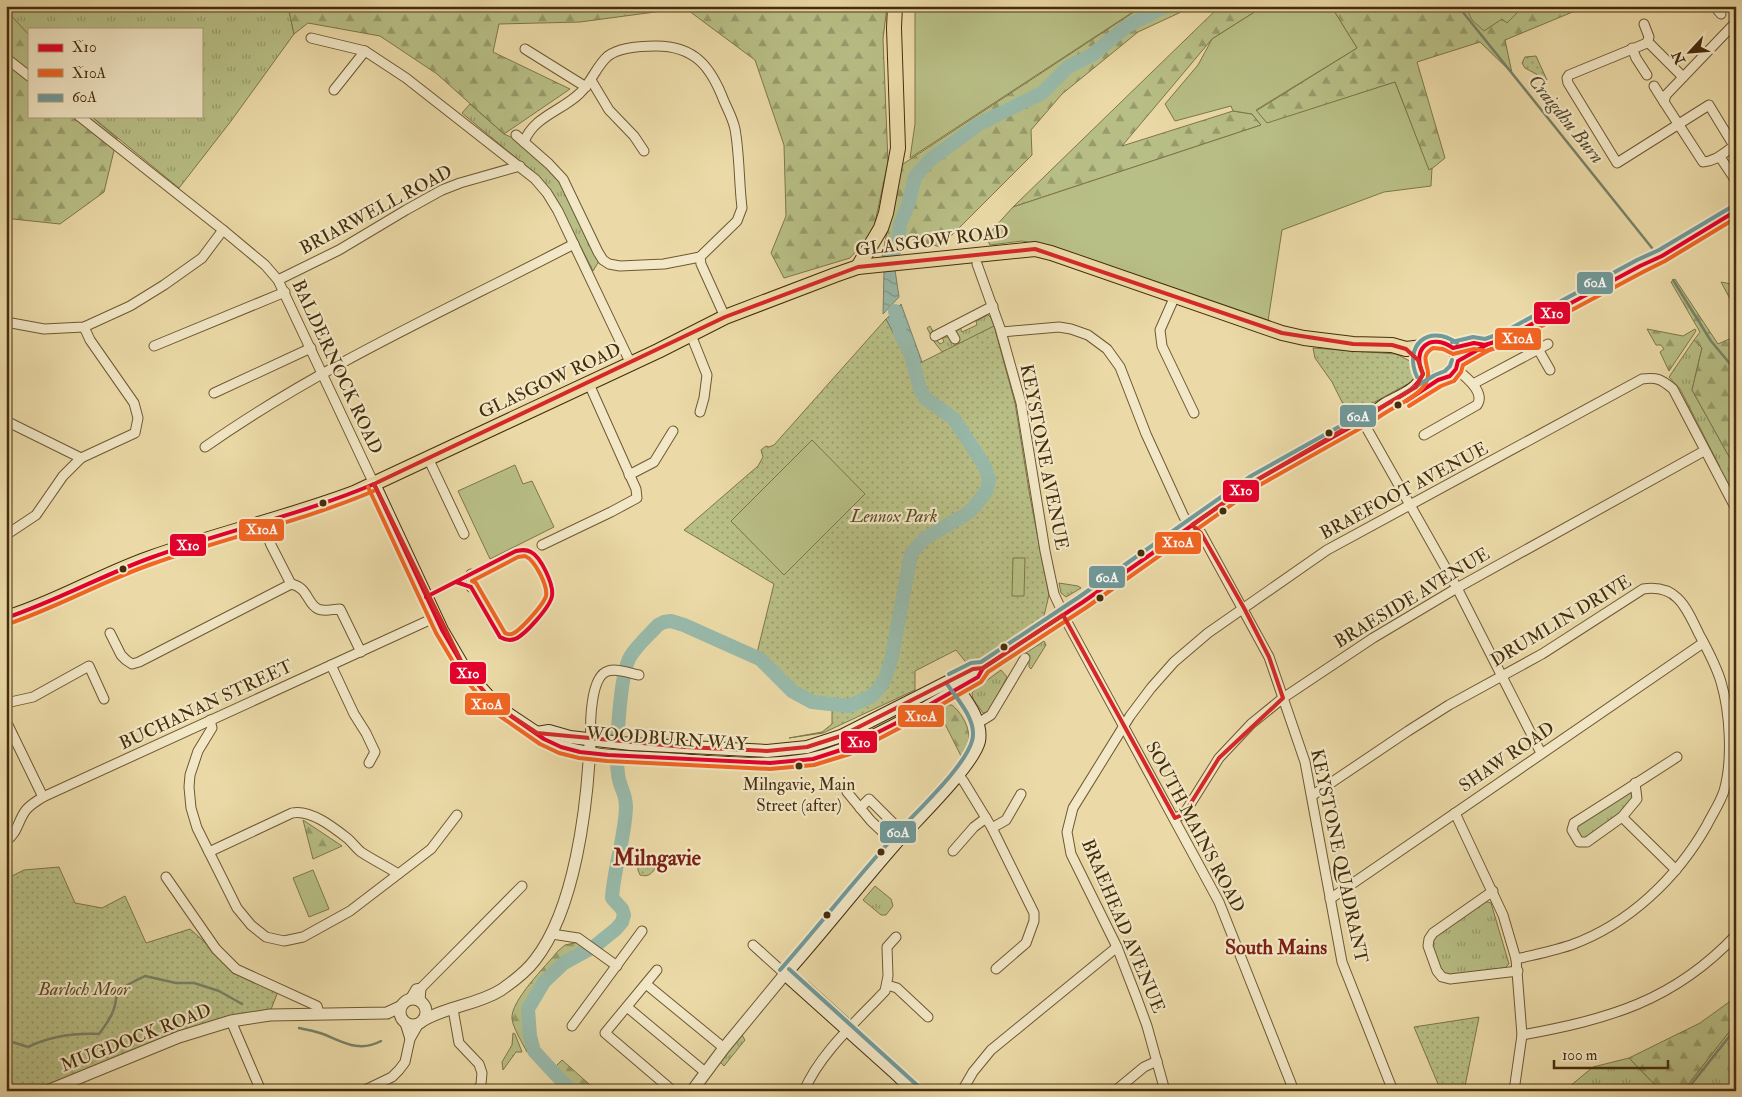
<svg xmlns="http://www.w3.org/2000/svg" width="1742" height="1097" viewBox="0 0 1742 1097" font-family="'IM FELL Double Pica',serif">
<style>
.grass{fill:url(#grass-tufts);stroke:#7e7649}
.forest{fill:url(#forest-firs);stroke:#7e7649}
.park{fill:url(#park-dots);stroke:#7e7649}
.garden{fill:#b8bf86;stroke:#7e7649}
.water{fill:url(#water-waves);stroke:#77826b}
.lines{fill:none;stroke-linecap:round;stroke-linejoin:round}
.shore{stroke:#6e745c;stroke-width:1}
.stream{stroke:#77826b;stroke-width:2.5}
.river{stroke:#98baab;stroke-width:14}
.minor-casing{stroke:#6e5833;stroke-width:11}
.tertiary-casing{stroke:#6e5833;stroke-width:13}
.secondary-casing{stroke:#452d0c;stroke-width:14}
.primary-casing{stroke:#452d0c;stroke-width:16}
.minor{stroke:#f2e7c6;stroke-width:9}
.tertiary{stroke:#f2e7c6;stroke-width:11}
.secondary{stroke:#f2e7c6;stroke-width:12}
.primary{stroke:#ebdaa7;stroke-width:14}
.bus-1-casing{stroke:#f2e7c6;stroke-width:8}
.bus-2-casing{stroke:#f2e7c6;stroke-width:8}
.bus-3-casing{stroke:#f2e7c6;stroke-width:8}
.bus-1{stroke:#e4002b;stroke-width:4}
.bus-2{stroke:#f26522;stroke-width:4}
.bus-3{stroke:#70999a;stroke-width:4}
.marked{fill:none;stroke:#d62828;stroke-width:4;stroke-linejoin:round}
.bus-dot{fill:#452d0c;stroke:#f2e7c6;stroke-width:2}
.labels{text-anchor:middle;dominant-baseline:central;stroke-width:4.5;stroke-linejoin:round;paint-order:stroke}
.bus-label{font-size:17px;fill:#452d0c;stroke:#f2e7c6}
.street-label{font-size:18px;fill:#452d0c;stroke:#f2e7c6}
.park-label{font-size:18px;font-style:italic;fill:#5c4a24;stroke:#f2e7c6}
.water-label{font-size:19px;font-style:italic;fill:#56492c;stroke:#f2e7c6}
.quarter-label{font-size:20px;font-weight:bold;fill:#7a1f14;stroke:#f2e7c6}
.district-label{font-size:22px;font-weight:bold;fill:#7a1f14;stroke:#f2e7c6}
.line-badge{stroke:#f2e7c6;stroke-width:2}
.badge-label{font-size:14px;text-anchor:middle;font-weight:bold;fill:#fff}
</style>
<defs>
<pattern id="grass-tufts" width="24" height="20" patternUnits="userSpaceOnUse" patternTransform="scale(1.25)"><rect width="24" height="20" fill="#b8bf86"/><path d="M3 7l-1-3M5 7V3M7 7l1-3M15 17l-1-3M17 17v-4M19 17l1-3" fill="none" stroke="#979c6c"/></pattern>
<pattern id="forest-firs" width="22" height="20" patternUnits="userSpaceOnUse" patternTransform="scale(1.25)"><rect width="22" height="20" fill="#b8bf86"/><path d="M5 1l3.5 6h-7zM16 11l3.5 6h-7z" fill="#979c6c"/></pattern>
<pattern id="park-dots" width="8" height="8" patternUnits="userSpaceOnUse" patternTransform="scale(1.25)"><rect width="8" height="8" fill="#b8bf86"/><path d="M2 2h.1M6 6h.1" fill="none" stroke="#979c6c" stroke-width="1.8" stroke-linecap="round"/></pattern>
<pattern id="water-waves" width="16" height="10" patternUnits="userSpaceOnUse" patternTransform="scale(1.25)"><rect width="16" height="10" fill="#98baab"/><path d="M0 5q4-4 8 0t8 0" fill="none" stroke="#7e988a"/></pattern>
</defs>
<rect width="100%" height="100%" fill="#ebdaa7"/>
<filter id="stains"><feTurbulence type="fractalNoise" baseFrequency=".004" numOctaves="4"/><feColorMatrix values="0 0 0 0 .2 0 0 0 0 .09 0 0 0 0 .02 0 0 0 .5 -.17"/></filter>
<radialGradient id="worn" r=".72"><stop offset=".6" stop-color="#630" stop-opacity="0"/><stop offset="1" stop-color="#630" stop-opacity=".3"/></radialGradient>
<g class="grass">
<path d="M6,6H288L294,34L231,121L179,188L91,116H201V29H29V64L6,54Z"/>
<path d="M470,104L504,134L513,138L550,170L565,189L599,261L593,271L561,208L538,176L462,113Z"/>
<path d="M988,315L991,318L994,326L943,353L935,343L927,328L930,326L934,333L932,335L940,344L944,342L942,337H947L950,338L960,327L962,332L977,325L976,321Z"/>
<path d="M1694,340L1702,348L1692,390L1736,469V503L1667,380L1675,385L1719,468L1720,467L1680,389L1669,377Z"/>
<path d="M1059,583L1078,586L1081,588L1066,597L1061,593Z"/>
<path d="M1044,641L1046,645L1031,669L1029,667V661L1022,656L1023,655Z"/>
<path d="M1001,670L1007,677L989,712L983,713L973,699L972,693L975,689Z"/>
<path d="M1631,792L1633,794C1630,812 1597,830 1582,840L1574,828L1576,826Z"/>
<path d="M875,886L891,899L893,906L886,915H881L863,900Z"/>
<path d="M1484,901L1491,903L1509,964L1505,968L1448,975C1440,973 1431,953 1431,944C1431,942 1433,939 1434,936Z"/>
<path d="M808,981L849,1018L846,1022L803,984Z"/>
<path d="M1736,1023V1091H1683Z"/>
<path d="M513,1033L515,1034L522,1052H516L503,1070L502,1062L512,1045Z"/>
<path d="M742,1035L745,1040L724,1066L720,1062Z"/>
<path d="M1629,1058L1661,1091H1564L1593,1067Z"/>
</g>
<g class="forest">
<path d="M288,6H887L883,39L888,162L873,232L850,258L784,278L771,253L786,216L784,145L755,60L685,8L580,22L499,24L493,52L570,89L504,134L437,74L380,36L308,23L294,34Z"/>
<path d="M1143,6H1194L1138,32L1062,94L1031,130L1032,155L940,247L907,237L899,255L882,257L900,166Z"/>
<path d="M1220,6H1264L1212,39L1122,146L1233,111L1252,114L1261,125L1013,207Z"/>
<path d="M1331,6H1465L1503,19L1507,23L1524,6H1587L1505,40L1512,73L1480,42L1417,62L1445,158L1429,171L1395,82L1267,124L1256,111L1357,48Z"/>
<path d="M6,10L29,35V116H91L117,138L104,192L60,224L13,219L6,216Z"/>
<path d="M1675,279L1718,344L1736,336V469L1692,390L1702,348L1694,340L1700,332L1671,282Z"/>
<path d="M1721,282L1736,285V310Z"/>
<path d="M1647,329L1683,336L1695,329L1696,331L1669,371L1660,352L1664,349L1661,345H1656Z"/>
<path d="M947,705H952C961,712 972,730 968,742C967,747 963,752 961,756L938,710Z"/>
<path d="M303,820L342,846L313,859Z"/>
<path d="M579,942L584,947C561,963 530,982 524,1012C523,1023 526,1041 527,1052C523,1044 513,1028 512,1019C510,1001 546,966 558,951L565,945Z"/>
<path d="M1736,997V1023L1683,1091H1661L1629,1058L1700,1023Z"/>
<path d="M562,1060L597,1091H577L553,1069Z"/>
</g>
<g class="park">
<path d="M1536,56L1547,80L1525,68L1522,63L1525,57Z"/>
<path d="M886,319L909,362H922L994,326L1015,403L1030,497L1049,595L1043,620L969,666L956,650L915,671V690L823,733L789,738L822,732L832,724V709L798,701L757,653L774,584L684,530L758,466L763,457L761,450L766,446L769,447L774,445Z"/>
<path d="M1313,348L1396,354L1410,361L1415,368L1416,376L1413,381L1349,416L1332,382L1315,358Z"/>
<path d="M652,856L655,860L653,863L655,869C650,875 648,877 640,875L638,870V863L646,862Z"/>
<path d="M59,867L75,903L102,908L125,896L146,943L190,929L236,970L279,989L270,1012L216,1022L57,1081L36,1091H6V879L24,870Z"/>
<path d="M1479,1017L1464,1091H1441L1414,1027Z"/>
</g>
<g class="garden">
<path d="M915,6H1142L910,158L915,124Z"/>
<path d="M1264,6H1331L1357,48L1256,110L1267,123L1395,82L1429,170L1432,168L1431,186L1384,192L1282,230L1268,321L1044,245L1022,241L990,245L986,237L1013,207L1261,125L1252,114L1233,111L1231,106L1175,121L1165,104L1198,65L1212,39Z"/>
<path d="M1465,6H1524L1507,23L1502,19L1484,31L1472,20Z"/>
<path d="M812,440L865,494L784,575L731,521Z"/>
<path d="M515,465L523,484L532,481L554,527L490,559L458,491Z"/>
<path d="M1013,558H1025L1024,596H1012Z"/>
<path d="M313,870L329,909L309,917L293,878Z"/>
</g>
<g class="water">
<path d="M895,270L899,297L883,314L884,272Z"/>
<path d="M901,304L922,362H909L886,319Z"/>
</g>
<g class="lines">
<path class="shore" d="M898,315L901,316L910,342L908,345L905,344L893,321Z"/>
<g class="stream">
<path d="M1458,6L1652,248"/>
<path d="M1673,280L1711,341L1736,371"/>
<path d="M299,1028C307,1030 315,1031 323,1034C343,1042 359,1053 381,1041"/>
<path d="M6,1040L28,1047C51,1036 74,1033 99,1034C111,1018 116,1010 117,990L145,976L176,983H194L219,991L242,1004"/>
<path d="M1686,1091L1736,1028"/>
</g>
<g class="river">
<path d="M892,254L898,245L900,225L909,202L915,177L930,160L979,124L1042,93L1068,67L1092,55L1127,26L1166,6"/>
<path d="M571,1091L534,1051L530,1036L528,1009L544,982L564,963L595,946L616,929L622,922L624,915L622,909L612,898C614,867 625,838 626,807C626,792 619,787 618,774C615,753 620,674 630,657C637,645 649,635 658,625L664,622L671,621L684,625L760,659L792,691L812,702L849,706L872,696L879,688L885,679L892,656L911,554L924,539L968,513L975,506L987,490L989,479L984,465L954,419L925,398L920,389L911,355L900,333L895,311"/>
</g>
<defs>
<g id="minor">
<path d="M1714,6L1721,14"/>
<path d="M1731,6L1736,11"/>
<path d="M1736,22L1666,95L1664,102L1703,162C1717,161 1724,152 1736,145"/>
<path d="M1644,24L1649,37L1647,43"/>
<path d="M311,38L365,51L406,78L535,179L547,193L558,211L631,364"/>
<path d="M1632,48L1636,58L1647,75"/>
<path d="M525,49L586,87"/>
<path d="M6,58L29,76"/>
<path d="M1683,77L1650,44L1647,43L1569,75L1567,78L1568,83L1617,163L1709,105L1734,146"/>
<path d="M591,80L609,110L634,136L644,151"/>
<path d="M1654,86L1664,102"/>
<path d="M334,90L365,51"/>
<path d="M79,116L223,230L265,265L278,280L374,484"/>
<path d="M516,135L549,164L563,179L598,252L603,260L609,264L620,266L664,264L700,257"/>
<path d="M524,142C534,116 562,111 580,93C591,83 597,65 608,56C620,47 641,46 656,46C695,46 711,67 724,101C728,110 733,119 735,129C739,151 739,175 741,198L742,208L737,221L700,257L701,264L725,317"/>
<path d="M1720,157L1736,181"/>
<path d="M977,264L1000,328L1021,403L1045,551L1054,594L1067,622L1219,902L1294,1091"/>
<path d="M278,280L339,250L406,210L442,190L460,183L520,166"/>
<path d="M1175,296L1160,330L1162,346L1194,413"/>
<path d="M6,322L44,329L84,327L130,306L164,285L202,258L223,230"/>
<path d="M949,329L955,339"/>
<path d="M1002,332L1059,327L1071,329L1088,335L1107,349L1120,367L1146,434L1184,517L1201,533L1269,657L1305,762L1342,962L1393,1091"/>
<path d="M691,335L707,375L704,398L700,412"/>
<path d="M935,336L993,306"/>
<path d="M154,346L285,292"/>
<path d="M1538,349L1550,370"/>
<path d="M1473,384L1548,344"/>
<path d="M214,393L311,348"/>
<path d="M1362,420L1457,588L1541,753"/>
<path d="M6,421L81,458"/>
<path d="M1424,435L1477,405C1486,392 1465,376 1456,369"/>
<path d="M205,447C320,366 449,309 574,244"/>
<path d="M428,458L464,534"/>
<path d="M629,475L654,462L673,431"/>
<path d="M263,523L271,545L291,584"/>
<path d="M6,535L36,515L63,476L81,458L135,433L138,418L134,403L90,340L84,327"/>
<path d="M542,545L611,512L637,498L636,489L589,384"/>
<path d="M471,587V574"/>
<path d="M110,633L121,655L126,660L132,664L139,662L291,584C308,587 307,604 318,609C324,612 333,609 340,609L361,652"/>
<path d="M331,665L354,714L366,733L375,752L369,763"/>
<path d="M6,703L33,697L89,666L104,699"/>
<path d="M210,720L212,728L198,751L190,775L189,787L191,808L197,828L237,908L251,925L266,937L284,941L303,937L350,911L431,849L457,815"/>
<path d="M6,721L43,797"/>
<path d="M978,723L991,715L1025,658"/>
<path d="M591,740C590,725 590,676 608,671C617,668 629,673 639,675"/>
<path d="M958,774L964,782L992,828L1034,913V921L1026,943L996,969"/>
<path d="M1635,783L1637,799L1622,817L1587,842H1579L1572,830L1574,823C1609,801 1643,779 1677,757"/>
<path d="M847,792L871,821L889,838"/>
<path d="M1313,795L1408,731L1449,705L1542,654L1643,589C1677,584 1686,607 1699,634C1707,649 1716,665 1721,682C1730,712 1733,760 1724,791C1720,803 1713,813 1707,825C1677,878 1629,924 1571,945C1553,951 1534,955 1516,959"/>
<path d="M860,808L869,799L904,834"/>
<path d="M1455,813L1503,915L1516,959L1522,1035L1514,1091"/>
<path d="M1622,817L1676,870"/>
<path d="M1175,818L1184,814L1219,758L1251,724L1283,698L1373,638L1457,588L1704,451"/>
<path d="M992,828L1006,820L1021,794"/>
<path d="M6,841C18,833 18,820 26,810C31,804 37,801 43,797L436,617"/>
<path d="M953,851L974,827L986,818"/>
<path d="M209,852L292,813C310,809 333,827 347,838C352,842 356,848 361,852C373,860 386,866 398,874"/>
<path d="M166,877L216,949L236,969L317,1006L319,1013"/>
<path d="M1493,891L1433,933L1429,939L1428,946L1437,971L1442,977L1450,979L1518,971"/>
<path d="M1330,899L1703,643"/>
<path d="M552,934L578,938L617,966"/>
<path d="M753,945L785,974"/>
<path d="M657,970L605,1033L673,1091"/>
<path d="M646,984L724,1048"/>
<path d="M887,985L897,988L928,1017"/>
<path d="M410,999L416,989L421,988L522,886"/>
<path d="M420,1001L421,988"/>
<path d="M627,1007L705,1072"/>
<path d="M453,1009L459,1043L479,1064L482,1073L481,1084L478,1091"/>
<path d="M231,1021L261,1091"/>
<path d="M405,1023L410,1039"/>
<path d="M572,1026L642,931"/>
<path d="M1522,1035C1608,1019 1673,1002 1736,935"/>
<path d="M363,1091L392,1077L399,1070L405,1062L410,1039L418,1025"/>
<path d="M804,1091C820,1053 857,1021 885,991L888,976L887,947L896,937"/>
<path d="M962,1091L973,1072L991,1050L1117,947"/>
<path d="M1115,1091L1144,1067L1157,1061"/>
<path d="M1165,1091L1147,1026L1136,996L1117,947L1071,854L1067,832L1073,808L1130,716L1151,688L1174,662L1208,633L1327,550L1642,379C1657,377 1661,379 1673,389L1736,509"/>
</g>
<g id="tertiary">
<circle cx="413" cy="1012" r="13"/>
<path d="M424,1020C448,1006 477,1005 501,990C514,981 526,972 535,960C575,909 587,808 590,744"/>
<path d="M47,1091L179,1037L231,1021L270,1015L387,1013L400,1007"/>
<path d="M692,1091L724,1048L785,974"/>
</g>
<g id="secondary">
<path d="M1413,397L1438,380"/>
<path d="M374,484L442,630L466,671L498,707L537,733C550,746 571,750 589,753C614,758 640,757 665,759C715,762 779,770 827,755C877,739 932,704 978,677L983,668L1083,602L1255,481L1311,448L1372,415C1386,398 1417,396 1423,374"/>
<path d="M537,733L549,731L570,737L631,744L767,751L807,747L841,736L973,669L983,668"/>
<path d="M914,1091L893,1071L785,974C823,932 858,886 895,844C914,822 973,766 979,741C983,719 963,697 952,680"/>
</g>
<g id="primary">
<path d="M858,267L881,228L886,213L898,148L894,28L895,6"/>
<circle cx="1438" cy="361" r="20"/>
<path d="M1453,348L1474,343L1485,345"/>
<path d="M1458,361C1473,352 1487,345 1504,339L1640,266L1662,256L1736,211"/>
<path d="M6,618C56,603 101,575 150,558C218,534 287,518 354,493L658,351L725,317L835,275L858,267L1035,249L1051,253L1282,333L1304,338L1353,344L1392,345L1406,349L1423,347"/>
</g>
</defs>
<use href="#minor" class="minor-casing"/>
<use href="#tertiary" class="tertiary-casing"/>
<use href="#secondary" class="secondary-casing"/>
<use href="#primary" class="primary-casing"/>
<use href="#minor" class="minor"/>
<use href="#tertiary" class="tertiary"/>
<use href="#secondary" class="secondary"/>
<use href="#primary" class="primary"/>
<defs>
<g id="bus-1">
<path d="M1406,401L1438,380L1450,376L1456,369L1458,361L1488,344"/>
<path d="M374,484L442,630L466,671L498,707L544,739L561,747L580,752L608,755L770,763L813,759L847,748L908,717L978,677L983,668L1083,602L1255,481L1372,415C1388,399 1413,396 1423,374C1411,349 1430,332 1453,348L1474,343L1485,345L1504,339L1640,266L1662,256L1736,211"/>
<path d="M426,597L516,551C521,550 526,549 531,552C541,557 554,585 552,596C550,607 525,635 515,639C509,641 505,640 500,637L471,587L456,582"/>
<path d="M6,618C56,601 101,576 150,558C224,531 301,515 374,484"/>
</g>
<g id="bus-2">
<path d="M1409,406L1441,386L1454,381L1461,372L1463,365L1491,349"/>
<path d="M368,487L436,633L461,675L494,712L540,744L559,753L579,758L607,761L770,769L814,765L850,754L911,722L981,682L988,672L1087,607L1258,486L1375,420C1389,408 1417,399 1426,383C1434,368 1416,358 1433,348L1443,349L1453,354L1474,349L1486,351L1506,345L1643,272L1665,261L1736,218"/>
<path d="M525,556C535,560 548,586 546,596C544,604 520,631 512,634C508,635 508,634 505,633L476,583L472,581L518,557Z"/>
<path d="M8,624C58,607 103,581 152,564C227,537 304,521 376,490"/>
</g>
<g id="bus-3">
<path d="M1452,342L1473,337L1485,339L1502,333L1637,260L1659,250L1733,206"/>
<path d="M1417,377C1403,346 1428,323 1457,343"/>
<path d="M949,674L971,663L981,662L1079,597L1251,476L1369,410L1380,408L1435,375L1445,371L1450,366L1452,360"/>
<path d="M789,969L918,1086"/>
<path d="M780,970C818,927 853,882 891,840C911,816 964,769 972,741C978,721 957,699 947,684"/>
</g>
</defs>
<use href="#bus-1" class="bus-1-casing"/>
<use href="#bus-2" class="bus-2-casing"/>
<use href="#bus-3" class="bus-3-casing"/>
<use href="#bus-1" class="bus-1"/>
<use href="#bus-2" class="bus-2"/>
<use href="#bus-3" class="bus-3"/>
</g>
<path class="marked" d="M1035,249L1282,333L1353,344L1392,345L1406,349L1418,360L1423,374L1416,387L1255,481L1192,525L1201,533L1244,608L1269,657L1283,698L1219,758L1184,814L1175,818L1063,615L983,668L973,669L841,736L807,747L767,751L685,747L537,733L498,707L466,671L374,484L725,317L858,267Z"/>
<g class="bus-dot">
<circle cx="1398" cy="405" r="4.5"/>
<circle cx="1329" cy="433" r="4.5"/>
<circle cx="323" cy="503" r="4.5"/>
<circle cx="1223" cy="511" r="4.5"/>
<circle cx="1141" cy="553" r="4.5"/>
<circle cx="123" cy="569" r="4.5"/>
<circle cx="1100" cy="598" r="4.5"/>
<circle cx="1004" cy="647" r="4.5"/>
<circle cx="799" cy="766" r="4.5"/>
<circle cx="881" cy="852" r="4.5"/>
<circle cx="827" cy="915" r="4.5"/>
</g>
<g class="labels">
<g class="bus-label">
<text x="799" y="784">Milngavie, Main<tspan x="799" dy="21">Street (after)</tspan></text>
</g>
<g class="street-label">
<text transform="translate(376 210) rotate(-28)">BRIARWELL ROAD</text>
<text transform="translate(932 241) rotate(-7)">GLASGOW ROAD</text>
<text transform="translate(337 367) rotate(65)">BALDERNOCK ROAD</text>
<text transform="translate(550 381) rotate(-25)">GLASGOW ROAD</text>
<text transform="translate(1044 457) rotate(79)">KEYSTONE AVENUE</text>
<text transform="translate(1404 491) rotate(-28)">BRAEFOOT AVENUE</text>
<text transform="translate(1412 598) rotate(-31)">BRAESIDE AVENUE</text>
<text transform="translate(1561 621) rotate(-31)">DRUMLIN DRIVE</text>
<text transform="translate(206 705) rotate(-25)">BUCHANAN STREET</text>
<text transform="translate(667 739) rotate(4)">WOODBURN WAY</text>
<text transform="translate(1507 757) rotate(-34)">SHAW ROAD</text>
<text transform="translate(1195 827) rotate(62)">SOUTH MAINS ROAD</text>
<text transform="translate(1339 856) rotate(78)">KEYSTONE QUADRANT</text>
<text transform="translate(1123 926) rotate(67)">BRAEHEAD AVENUE</text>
<text transform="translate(136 1038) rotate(-21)">MUGDOCK ROAD</text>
</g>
<g class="park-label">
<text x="894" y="516">Lennox Park</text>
<text x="84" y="989">Barloch Moor</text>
</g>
<g class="water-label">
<text transform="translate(1566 119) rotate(51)">Craigdhu Burn</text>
</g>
<g class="quarter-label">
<text x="1276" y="947">South Mains</text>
</g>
<g class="district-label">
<text x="657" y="858">Milngavie</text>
</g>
</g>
<g class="line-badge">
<rect x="1576" y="271" width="38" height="24" rx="5" fill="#70999a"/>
<rect x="1533" y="301" width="38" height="24" rx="5" fill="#e4002b"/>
<rect x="1494" y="327" width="48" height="24" rx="5" fill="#f26522"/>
<rect x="1339" y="404" width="38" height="24" rx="5" fill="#70999a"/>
<rect x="1222" y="479" width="38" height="24" rx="5" fill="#e4002b"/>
<rect x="238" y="518" width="47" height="24" rx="5" fill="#f26522"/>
<rect x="1154" y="531" width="48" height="24" rx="5" fill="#f26522"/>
<rect x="169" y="533" width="38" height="24" rx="5" fill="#e4002b"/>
<rect x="1088" y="565" width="38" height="24" rx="5" fill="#70999a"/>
<rect x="449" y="661" width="38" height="24" rx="5" fill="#e4002b"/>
<rect x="464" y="692" width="47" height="24" rx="5" fill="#f26522"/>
<rect x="897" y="704" width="48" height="24" rx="5" fill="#f26522"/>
<rect x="840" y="730" width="38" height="24" rx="5" fill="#e4002b"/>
<rect x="879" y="820" width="38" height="24" rx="5" fill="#70999a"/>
</g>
<g class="badge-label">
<text x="1595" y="287">60A</text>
<text x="1552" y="318">X10</text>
<text x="1518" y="343">X10A</text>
<text x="1358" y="421">60A</text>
<text x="1241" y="495">X10</text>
<text x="262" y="534">X10A</text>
<text x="1178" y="547">X10A</text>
<text x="188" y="550">X10</text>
<text x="1107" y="582">60A</text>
<text x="468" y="678">X10</text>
<text x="487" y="709">X10A</text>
<text x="921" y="721">X10A</text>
<text x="859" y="747">X10</text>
<text x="898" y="837">60A</text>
</g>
<rect width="1742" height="1097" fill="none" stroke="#ebdaa7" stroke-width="25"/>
<rect x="8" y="8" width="1727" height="1082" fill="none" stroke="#452d0c" stroke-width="2.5"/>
<rect x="12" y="12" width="1717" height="1072" fill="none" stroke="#452d0c"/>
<rect x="28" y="28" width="175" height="90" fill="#f2e7c6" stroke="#ad9d7c"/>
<rect x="38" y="44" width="25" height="8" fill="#e4002b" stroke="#ad9d7c"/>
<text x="72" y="52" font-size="15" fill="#452d0c">X10</text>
<rect x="38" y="69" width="25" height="8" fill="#f26522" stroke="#ad9d7c"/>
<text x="72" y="78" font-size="15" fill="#452d0c">X10A</text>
<rect x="38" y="94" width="25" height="8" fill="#70999a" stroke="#ad9d7c"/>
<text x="72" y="102" font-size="15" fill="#452d0c">60A</text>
<g transform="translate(1690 52) rotate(244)" stroke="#f2e7c6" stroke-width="4" paint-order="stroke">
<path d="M0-4L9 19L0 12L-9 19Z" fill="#452d0c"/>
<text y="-8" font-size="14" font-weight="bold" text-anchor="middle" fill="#452d0c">N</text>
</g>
<path d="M1554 1060v8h114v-8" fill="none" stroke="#452d0c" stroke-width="2.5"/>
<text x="1562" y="1060" font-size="15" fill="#452d0c" stroke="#f2e7c6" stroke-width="4" paint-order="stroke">100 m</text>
<rect width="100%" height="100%" filter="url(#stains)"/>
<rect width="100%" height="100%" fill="url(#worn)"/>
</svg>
